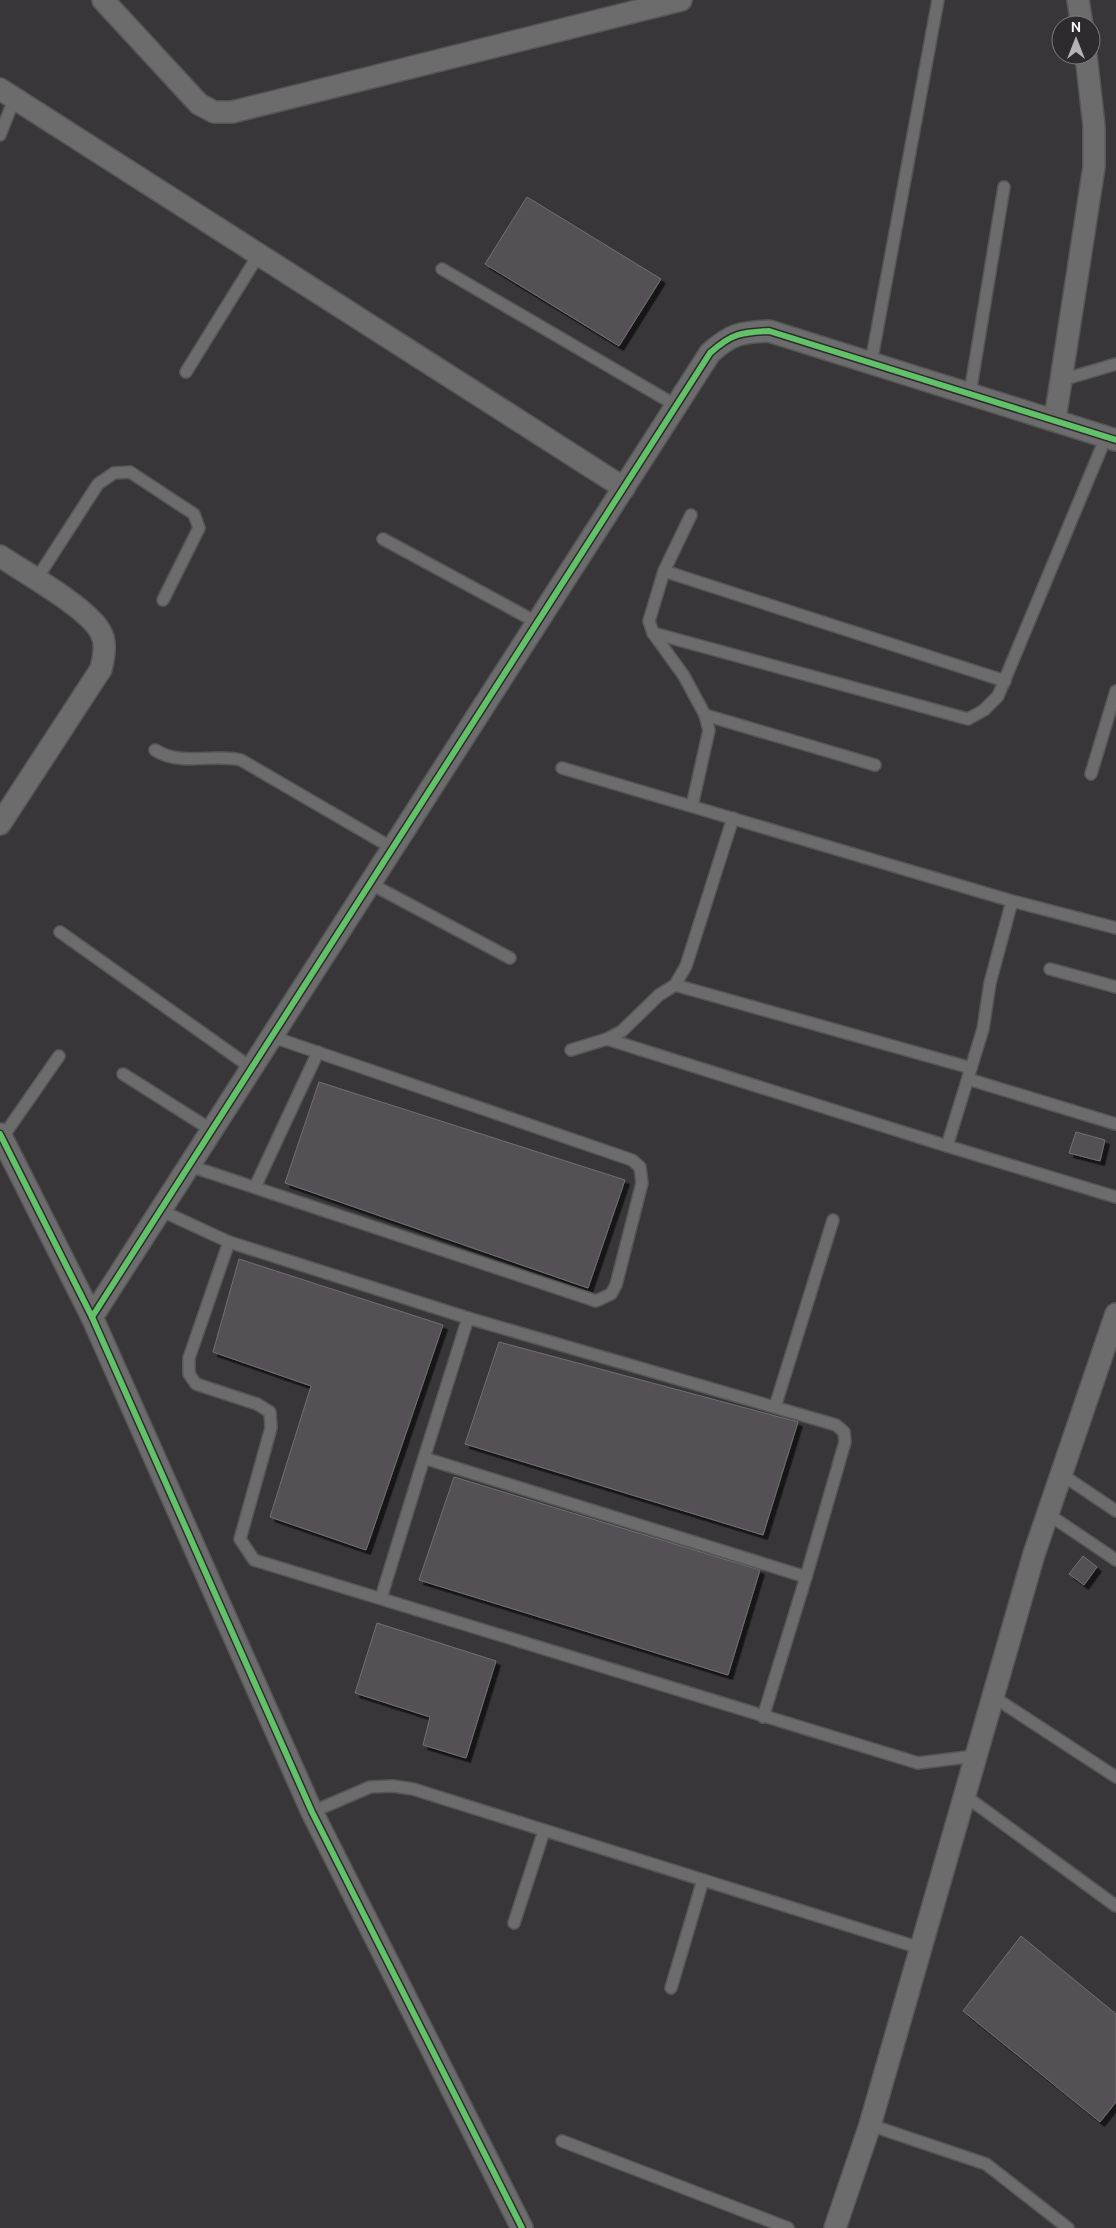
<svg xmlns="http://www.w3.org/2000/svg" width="1116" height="2228" viewBox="0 0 1116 2228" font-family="Ubuntu,sans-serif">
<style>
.building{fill:#544f56;stroke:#727073;filter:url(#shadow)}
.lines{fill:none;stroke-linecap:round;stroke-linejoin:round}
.lane-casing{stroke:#565557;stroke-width:14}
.street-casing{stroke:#565557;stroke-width:24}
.lane{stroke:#6d6c6c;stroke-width:11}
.street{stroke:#6d6c6c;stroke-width:21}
.cycleway-casing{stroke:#2e2b30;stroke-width:9}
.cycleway{stroke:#61c268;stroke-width:6}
</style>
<defs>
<filter id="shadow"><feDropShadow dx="4.5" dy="4.5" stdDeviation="0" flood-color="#0009"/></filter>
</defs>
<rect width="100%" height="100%" fill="#383639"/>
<g class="building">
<path d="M527,197L661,279L619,346L485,264Z"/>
<path d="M319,1082L625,1180L588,1288L285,1183Z"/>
<path d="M1076,1132L1105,1140L1100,1161L1069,1153Z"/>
<path d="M239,1259L443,1325L366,1550L270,1517L311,1386L213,1352Z"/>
<path d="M499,1342L798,1422L763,1535L465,1444Z"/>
<path d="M454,1477L760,1570L728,1675L419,1580Z"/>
<path d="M1083,1556L1097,1567L1084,1585L1069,1574Z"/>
<path d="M377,1623L496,1661L466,1758L423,1745L430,1717L355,1693Z"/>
<path d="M1021,1936L1116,2014V2102L1100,2122L963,2011Z"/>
</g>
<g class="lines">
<defs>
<g id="lane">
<path d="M0,135L15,97"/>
<path d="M442,269L677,406"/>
<path d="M871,363L938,0"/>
<path d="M186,372L259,254"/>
<path d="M1062,380L1116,364"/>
<path d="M970,393L1004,187"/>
<path d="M691,515L664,571L649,621L653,633L684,676L705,715L709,730L692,806"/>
<path d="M383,539L538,623"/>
<path d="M664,571L1005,681"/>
<path d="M36,580L98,484L114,473L130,472L194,514L199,528L163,600"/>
<path d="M653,633L968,719L984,710L998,696L1106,437"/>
<path d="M705,715L875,765"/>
<path d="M155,750C182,767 212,753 241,760L394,849"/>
<path d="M562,768L1012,901L1116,928"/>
<path d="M1091,774L1116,691"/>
<path d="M371,884L510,958"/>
<path d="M60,932L253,1069"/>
<path d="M1050,969L1116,987"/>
<path d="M675,985L971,1068"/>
<path d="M607,1039L947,1146L1116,1197"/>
<path d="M571,1050L607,1039L622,1031L659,995L675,985L686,966L733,818"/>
<path d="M123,1074L213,1131"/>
<path d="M968,1079L1116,1124"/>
<path d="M2,1138L59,1056"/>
<path d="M947,1146L983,1029L990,983L1012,901"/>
<path d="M190,1166L596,1301L611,1294L616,1285L642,1183L640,1167L632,1160L273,1037"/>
<path d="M255,1187L318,1052"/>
<path d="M162,1211L229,1242L468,1318L424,1458L806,1577L763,1717"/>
<path d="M229,1242L189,1358V1374L196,1384L257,1404L270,1412L271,1428L240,1539L254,1560L918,1763L975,1756"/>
<path d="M468,1318L836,1425L844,1432L845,1442L806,1577"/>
<path d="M775,1407L833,1220"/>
<path d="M1061,1474L1116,1511"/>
<path d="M1048,1514L1116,1560"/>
<path d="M381,1598L424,1458"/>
<path d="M992,1696L1116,1777"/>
<path d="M964,1795L1116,1906"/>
<path d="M312,1812L370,1787L393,1786L413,1789L920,1948"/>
<path d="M514,1923L544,1831"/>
<path d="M671,1988L703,1880"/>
<path d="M870,2125L986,2164L1068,2228"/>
<path d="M562,2141L788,2228"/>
</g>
<g id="street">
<path d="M103,0L199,104L214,112H232L681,0"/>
<path d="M1078,0L1082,25"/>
<path d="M0,89L624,488"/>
<path d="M1055,419L1094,167V126L1086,55"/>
<path d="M0,556C24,572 88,608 100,631C107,642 104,656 101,669L0,824"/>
<path d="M0,1134L92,1317L312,1812L522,2228"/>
<path d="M92,1317L710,353C731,334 741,332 769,331L1116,440"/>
<path d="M835,2228L870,2125L1034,1554L1116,1314"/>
</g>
</defs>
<use href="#lane" class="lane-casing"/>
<use href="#street" class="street-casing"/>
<use href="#lane" class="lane"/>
<use href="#street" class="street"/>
<defs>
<g id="cycleway">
<path d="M0,1134L92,1317L312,1812L522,2228"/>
<path d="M92,1317L710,353C731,334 741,332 769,331L1116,440"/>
</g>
</defs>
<use href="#cycleway" class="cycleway-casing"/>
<use href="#cycleway" class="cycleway"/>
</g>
<g transform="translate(1076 40)"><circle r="24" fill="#2e2b30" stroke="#7e7b80"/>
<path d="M0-4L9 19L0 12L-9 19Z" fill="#b4b2b5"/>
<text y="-8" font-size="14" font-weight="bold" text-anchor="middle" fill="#f6f4f8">N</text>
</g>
</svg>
